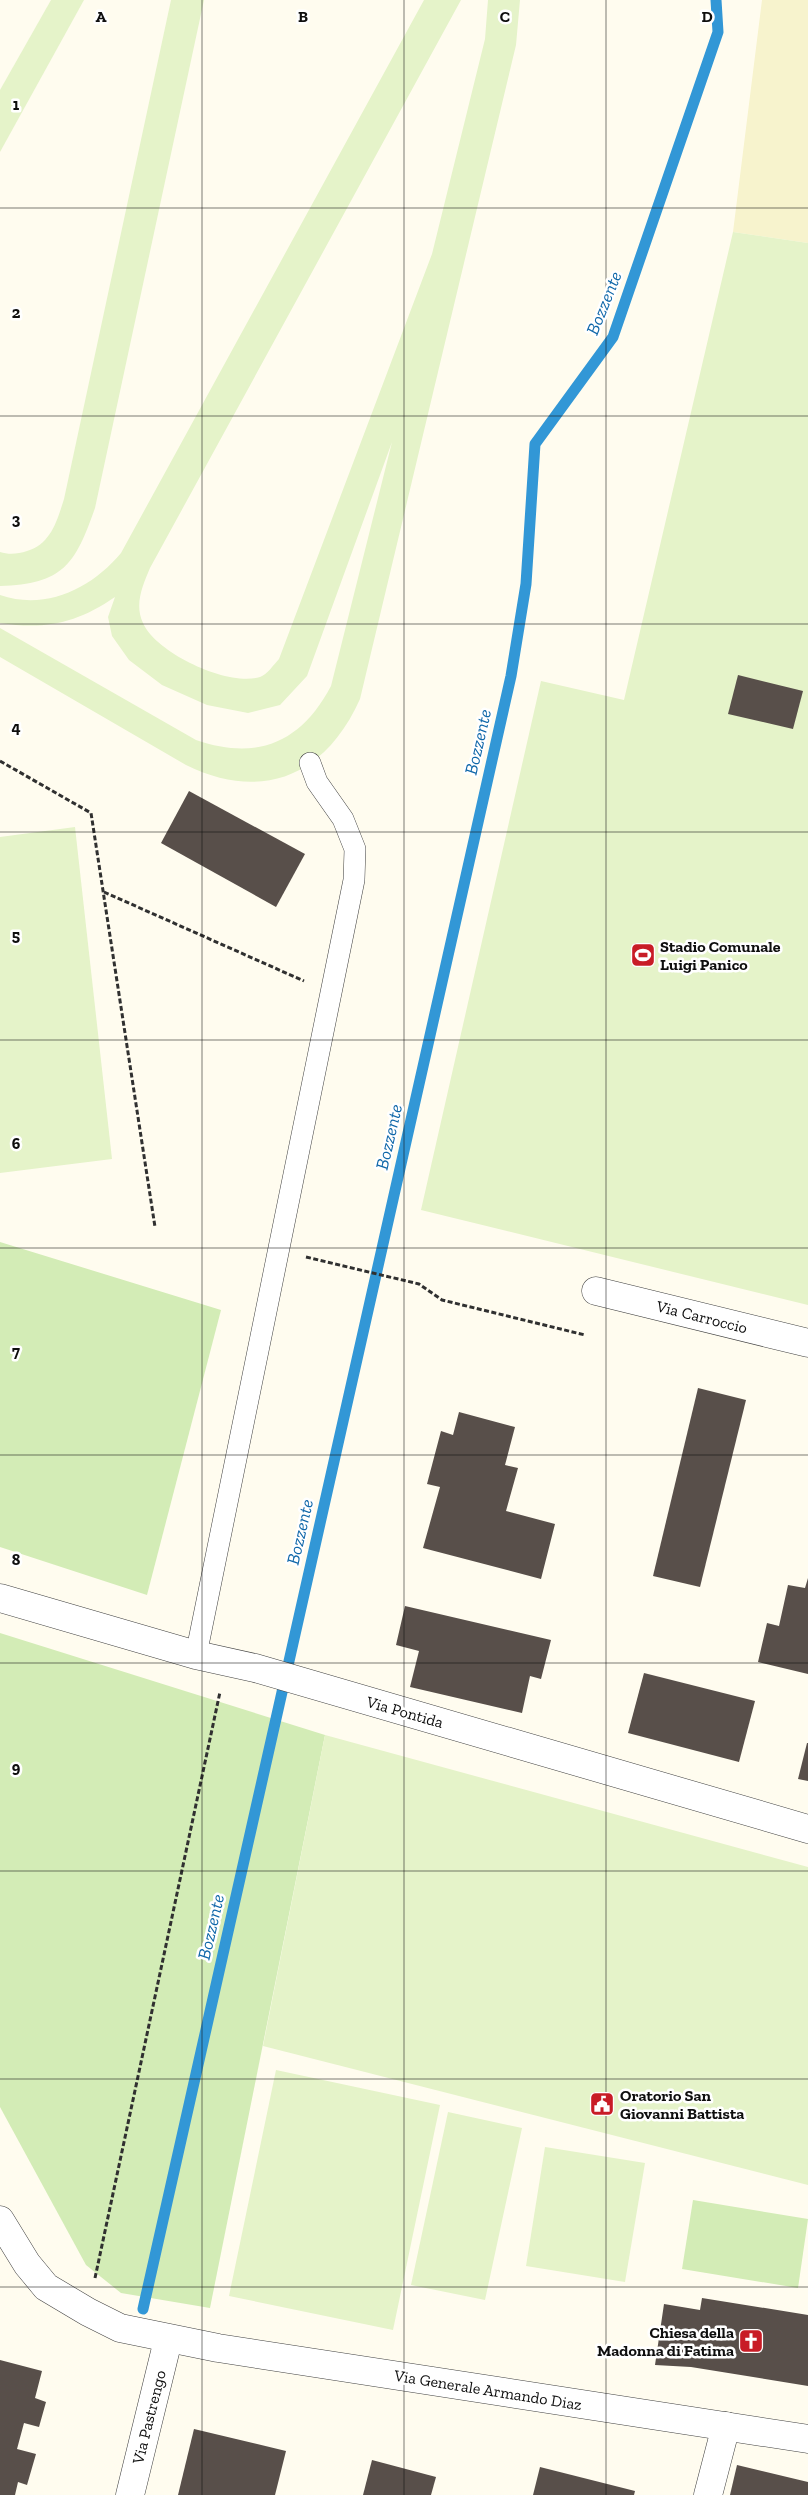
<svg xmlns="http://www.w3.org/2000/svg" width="808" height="2495" viewBox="0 0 808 2495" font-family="'Zilla Slab',serif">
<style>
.farmland{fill:#f7f3cd}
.green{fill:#d3ecb6}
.pitch{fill:#e5f3c9}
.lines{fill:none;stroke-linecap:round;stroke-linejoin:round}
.stream{stroke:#3297d6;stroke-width:11}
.building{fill:#584f4a}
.service-casing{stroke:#414141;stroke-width:22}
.minor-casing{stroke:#414141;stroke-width:29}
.path{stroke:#303030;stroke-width:3;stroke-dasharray:5 2.5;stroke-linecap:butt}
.service{stroke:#fff;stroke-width:21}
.minor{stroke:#fff;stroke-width:28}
.grid{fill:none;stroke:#0e0e0e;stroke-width:1;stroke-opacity:0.55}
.labels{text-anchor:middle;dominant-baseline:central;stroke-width:5;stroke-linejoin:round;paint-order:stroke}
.poi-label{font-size:16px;font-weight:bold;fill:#0e0e0e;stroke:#fff;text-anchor:start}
.street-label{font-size:16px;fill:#0e0e0e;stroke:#fff}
.water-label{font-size:18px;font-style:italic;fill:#0f67a9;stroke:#fff}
.grid-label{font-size:16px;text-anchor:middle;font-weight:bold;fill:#0e0e0e;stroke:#fff;stroke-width:5;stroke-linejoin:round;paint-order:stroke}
</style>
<rect width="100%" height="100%" fill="#fffcef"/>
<path class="farmland" d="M762,0H808V243L733,232Z"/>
<g class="green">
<path d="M0,1242L221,1310L147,1595L0,1547Z"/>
<path d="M0,1633L325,1735L210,2308L121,2293L86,2265L0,2107Z"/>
<path d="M693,2200L808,2219L798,2288L682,2269Z"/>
</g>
<g class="pitch">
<path d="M51,0H84L0,152V90Z"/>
<path d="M171,0H204L95,508C75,565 63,584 0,586V552C9,555 18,554 27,551C51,544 57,521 64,499Z"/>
<path d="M424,0H461L150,568C143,585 134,604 143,623C156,653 228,687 260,677C267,675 274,664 279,659L432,254L485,39L488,0H520L516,45L360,699C326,775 263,803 186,765L0,657V628L196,740C257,761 301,743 331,686L392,442L307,676L280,705L248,713L207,705L162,685L129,660L112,636L108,617L115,597C77,623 46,630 0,623V595C46,611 92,588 121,553Z"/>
<path d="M733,232L808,243V1305L421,1210L541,681L624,700Z"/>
<path d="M75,827L112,1159L0,1173V837Z"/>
<path d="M325,1735L808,1867V2185L263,2046Z"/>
<path d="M276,2070L440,2105L393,2330L229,2296Z"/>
<path d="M448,2112L522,2128L485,2300L411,2285Z"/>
<path d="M545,2147L645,2163L625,2282L526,2266Z"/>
</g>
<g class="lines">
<path class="stream" d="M143,2309L511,676L526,584L535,444L613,337L718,32L716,0"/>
</g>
<g class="building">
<path d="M738,675L803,691L793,729L728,714Z"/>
<path d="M189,791L305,854L276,907L161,843Z"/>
<path d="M698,1388L746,1400L700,1587L653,1576Z"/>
<path d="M459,1412L515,1427L505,1465L518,1468L506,1511L555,1524L541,1579L423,1548L440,1487L427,1484L441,1431L453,1435Z"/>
<path d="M808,1578V1674L758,1662L767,1623L779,1626L788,1585L805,1588Z"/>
<path d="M405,1606L551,1640L541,1679L530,1676L522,1713L410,1687L419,1651L396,1645Z"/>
<path d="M644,1673L755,1701L739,1762L628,1733Z"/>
<path d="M807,1743H808V1781L798,1779Z"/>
<path d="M702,2298L808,2315V2386L691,2367L655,2365L664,2304L700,2310Z"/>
<path d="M0,2360L42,2371L35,2398L46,2402L39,2427L24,2423L17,2449L36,2454L27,2485L18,2482L15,2495H0Z"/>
<path d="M194,2429L286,2451L275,2495H178Z"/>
<path d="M372,2460L436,2477L431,2495H363Z"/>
<path d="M737,2465L808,2482V2495H730Z"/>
<path d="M540,2467L635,2491L634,2495H533Z"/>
</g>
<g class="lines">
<defs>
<path id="service" d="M196,1655L354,880L355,849L343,819L317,782L310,763"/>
<g id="minor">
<path d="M596,1291L808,1343"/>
<path d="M0,1598L196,1655L255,1668L808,1829"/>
<path d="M0,2220L27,2264L46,2287L88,2312L120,2328L218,2348L808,2439"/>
<path d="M130,2495L168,2340"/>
<path d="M708,2495L726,2426"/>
</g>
</defs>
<use href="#service" class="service-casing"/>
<use href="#minor" class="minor-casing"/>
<g class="path">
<path d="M0,761L91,813L155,1227"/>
<path d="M104,892L304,981"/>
<path d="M306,1257L419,1284L442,1300L585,1335"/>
<path d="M95,2278L220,1692"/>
</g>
<use href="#service" class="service"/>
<use href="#minor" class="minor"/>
</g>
<path class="grid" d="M202,0V2495M404,0V2495M606,0V2495M0,208H808M0,416H808M0,624H808M0,832H808M0,1040H808M0,1248H808M0,1455H808M0,1663H808M0,1871H808M0,2079H808M0,2287H808"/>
<defs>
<symbol id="stadium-square" viewBox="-11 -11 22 22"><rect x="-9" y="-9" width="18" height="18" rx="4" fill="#c81c26" stroke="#fff"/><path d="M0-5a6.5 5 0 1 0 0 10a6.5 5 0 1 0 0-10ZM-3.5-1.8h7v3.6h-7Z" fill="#fff"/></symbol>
<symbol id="civic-square" viewBox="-11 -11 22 22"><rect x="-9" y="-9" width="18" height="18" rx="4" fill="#c81c26" stroke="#fff"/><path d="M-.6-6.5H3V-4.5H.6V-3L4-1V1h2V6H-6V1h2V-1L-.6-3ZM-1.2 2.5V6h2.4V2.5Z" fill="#fff"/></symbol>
<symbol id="church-square" viewBox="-11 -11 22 22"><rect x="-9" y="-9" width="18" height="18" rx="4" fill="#c81c26" stroke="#fff"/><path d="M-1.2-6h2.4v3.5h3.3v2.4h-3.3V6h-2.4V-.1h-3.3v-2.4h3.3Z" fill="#fff"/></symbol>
</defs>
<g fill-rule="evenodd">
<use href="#stadium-square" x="629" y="941" width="28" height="28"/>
<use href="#civic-square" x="588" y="2090" width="28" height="28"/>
<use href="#church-square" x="737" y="2327" width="28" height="28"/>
</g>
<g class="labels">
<g class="poi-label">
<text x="660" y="946">Stadio Comunale<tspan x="660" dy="18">Luigi Panico</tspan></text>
<text x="620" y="2095">Oratorio San<tspan x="620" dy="18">Giovanni Battista</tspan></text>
<text x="734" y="2332" text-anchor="end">Chiesa della<tspan x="734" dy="18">Madonna di Fatima</tspan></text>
</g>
<g class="street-label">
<text transform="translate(702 1317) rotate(14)">Via Carroccio</text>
<text transform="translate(405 1712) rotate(16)">Via Pontida</text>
<text transform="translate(488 2390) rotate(9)">Via Generale Armando Diaz</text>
<text transform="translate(149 2417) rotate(-76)">Via Pastrengo</text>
</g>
<g class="water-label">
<text transform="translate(604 303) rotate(-68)">Bozzente</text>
<text transform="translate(478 742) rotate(-77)">Bozzente</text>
<text transform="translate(389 1137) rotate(-77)">Bozzente</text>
<text transform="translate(300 1532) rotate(-77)">Bozzente</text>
<text transform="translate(211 1927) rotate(-77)">Bozzente</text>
</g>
</g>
<g class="grid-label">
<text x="101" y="22">A</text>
<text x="303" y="22">B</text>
<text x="505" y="22">C</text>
<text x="707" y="22">D</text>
<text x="16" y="110">1</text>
<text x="16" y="318">2</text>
<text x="16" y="525">3</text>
<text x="16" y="733">4</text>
<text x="16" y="941">5</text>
<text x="16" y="1149">6</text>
<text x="16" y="1357">7</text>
<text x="16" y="1565">8</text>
<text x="16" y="1773">9</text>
</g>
</svg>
